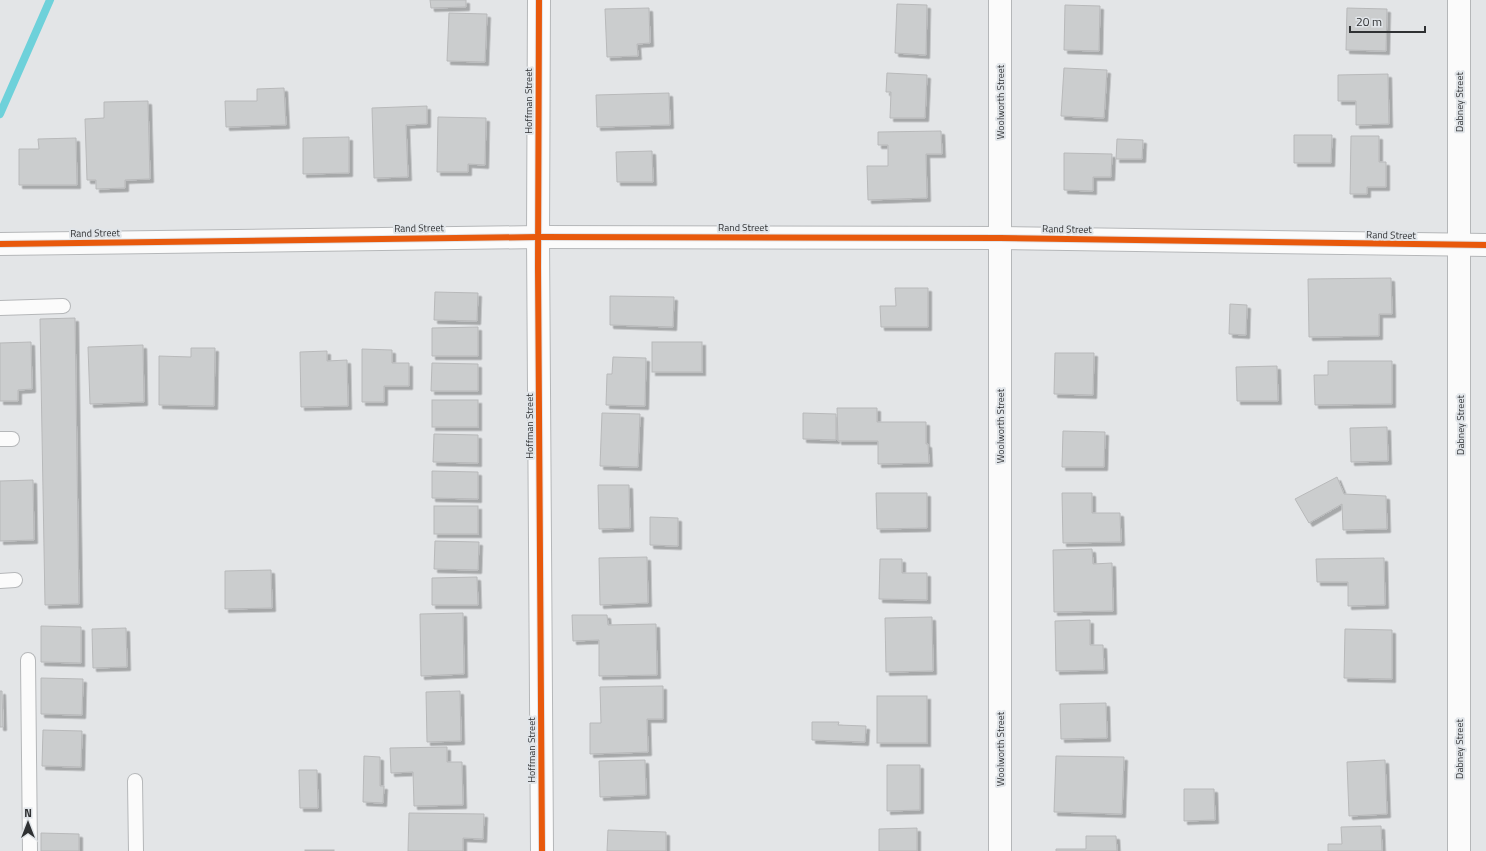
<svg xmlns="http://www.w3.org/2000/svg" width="1486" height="851" viewBox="0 0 1486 851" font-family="'Titillium Web',sans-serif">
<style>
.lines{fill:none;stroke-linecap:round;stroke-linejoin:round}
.stream{stroke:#6ed1da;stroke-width:8}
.building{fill:#cbcdce;stroke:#b8b9ba;filter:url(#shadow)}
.lane-casing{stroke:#b5b7b9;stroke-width:16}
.street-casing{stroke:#b5b7b9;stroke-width:24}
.secondary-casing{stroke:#b5b7b9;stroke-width:24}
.lane{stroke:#fbfbfb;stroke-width:14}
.street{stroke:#fbfbfb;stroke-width:22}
.secondary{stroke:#fbfbfb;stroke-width:22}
.cycleway-casing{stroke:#e1e5e9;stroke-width:8}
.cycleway{stroke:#e8590c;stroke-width:6}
.labels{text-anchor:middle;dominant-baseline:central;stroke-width:4;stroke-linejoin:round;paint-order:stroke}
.street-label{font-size:10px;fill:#2f3133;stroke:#e1e5e9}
</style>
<defs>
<filter id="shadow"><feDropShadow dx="3.5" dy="3.5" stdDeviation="0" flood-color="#0004"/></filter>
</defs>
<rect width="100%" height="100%" fill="#e3e5e7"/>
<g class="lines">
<path class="stream" d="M0,114L50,0"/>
</g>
<g class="building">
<path d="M430,0H466V7L431,8Z"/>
<path d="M897,4L927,5L926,55L895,53Z"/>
<path d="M1065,5L1100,6L1099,51L1064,50Z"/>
<path d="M649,8L650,43L637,44L638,56L607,57L605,9Z"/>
<path d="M1347,8L1387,9L1386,51L1346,50Z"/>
<path d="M449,13L487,14L485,62L447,61Z"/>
<path d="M1064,68L1107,70L1104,118L1061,116Z"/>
<path d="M887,73L927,75L925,118H890L891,92H886Z"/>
<path d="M1388,74L1389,124L1356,125V101H1338V75Z"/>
<path d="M284,88L286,125L226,127L225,101H257V89Z"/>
<path d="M669,93L670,125L597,127L596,95Z"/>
<path d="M148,101L150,179L125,180V188L96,189V180H87L85,119L104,118V102Z"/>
<path d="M427,106V124L406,125L408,177L374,178L372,108Z"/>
<path d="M438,117L486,118L485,165L468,164V172H437Z"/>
<path d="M941,131L942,154H926L927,198L868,200L867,166H888V145H878V132Z"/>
<path d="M1294,135H1332L1331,163H1294Z"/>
<path d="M1351,136H1379V162H1386V187H1367V194H1350Z"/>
<path d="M349,137V173L303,174V138Z"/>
<path d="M76,138L77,185H19V149H39L38,139Z"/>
<path d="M1117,139L1143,140L1142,159H1116Z"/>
<path d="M652,151L653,182H617L616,152Z"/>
<path d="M1064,153L1112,154L1111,177H1093V191L1064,190Z"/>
<path d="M1391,278L1392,314H1379V336L1309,337L1308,279Z"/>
<path d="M895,288H928V327H881L880,306H896Z"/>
<path d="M435,292L478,293L477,321L434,320Z"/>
<path d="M610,296L674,297L673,327L610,325Z"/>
<path d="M1230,304L1247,305L1246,335L1229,334Z"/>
<path d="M75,318L79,604L45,605L40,319Z"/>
<path d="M478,327V356H432V328Z"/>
<path d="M31,342L32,389L18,390V401H0V343Z"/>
<rect x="652" y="342" width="50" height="30"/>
<path d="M143,345L144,402L90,404L88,347Z"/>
<path d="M191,348H215L214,406L159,405V356L191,357Z"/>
<path d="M362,349L392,350V363H409V386H384V402H362Z"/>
<path d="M327,351V361L347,360L348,406L301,407L300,352Z"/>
<path d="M1055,353H1094L1093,395L1054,394Z"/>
<path d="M613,357L646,358L645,406L606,405L607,374H612Z"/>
<path d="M1328,361H1392V404L1315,405L1314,375H1328Z"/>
<path d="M432,363L478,364V391H431Z"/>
<path d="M1277,366L1278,401H1237L1236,367Z"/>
<rect x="432" y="400" width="46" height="27"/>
<path d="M837,408H877V422H926V444H928L929,463L878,464V441H838Z"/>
<path d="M602,413L640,414L638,467L600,466Z"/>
<path d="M803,413L836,414V440L803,439Z"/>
<path d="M1387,427L1388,461L1351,462L1350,428Z"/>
<path d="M1063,431L1105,432L1104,467H1062Z"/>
<path d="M434,434L478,435V463L433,462Z"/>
<path d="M432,471L478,472V499L432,498Z"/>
<path d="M1337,477L1344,494L1386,496L1387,529L1343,530L1342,504L1309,523L1295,499Z"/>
<path d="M33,480L34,540L0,541V481Z"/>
<path d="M598,485H629L630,528L599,529Z"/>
<path d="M876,493H927V528L877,529Z"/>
<path d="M1062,493H1092V513H1120L1121,542L1063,543Z"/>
<rect x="434" y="506" width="44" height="28"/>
<path d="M650,517L678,518V546L650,545Z"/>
<path d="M435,541L479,542L478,570L434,569Z"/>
<path d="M1092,549L1093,564L1112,563L1113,611L1054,612L1053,550Z"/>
<path d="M647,557L648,603L600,605L599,558Z"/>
<path d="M1384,558L1385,605L1348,606V582H1317L1316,559Z"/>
<path d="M880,559H902V573H927V600L879,599Z"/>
<path d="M271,570L272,608L225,609V571Z"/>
<path d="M477,577L478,605H432V578Z"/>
<path d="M463,613L464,674L421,676L420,614Z"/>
<path d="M572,615H607L608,625L656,624L657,675L599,676V640L573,641Z"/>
<path d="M932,617L933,671L886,672L885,618Z"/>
<path d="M1090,620V645H1103L1104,670L1056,671L1055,621Z"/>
<path d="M41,626L81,627V663L41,662Z"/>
<path d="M126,628L127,667L93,668L92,629Z"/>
<path d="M1345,629L1392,630V679L1344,678Z"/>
<path d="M41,678L83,679L82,715L41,714Z"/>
<path d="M663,686V719H647L648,752L590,754V723H601L600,687Z"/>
<path d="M0,691H2L3,727H0Z"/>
<path d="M460,691L461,741L427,742L426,692Z"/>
<rect x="877" y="696" width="50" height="47"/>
<path d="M1106,703L1107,738L1061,739L1060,704Z"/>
<path d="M812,722H839L838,725L866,726L865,742L812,740Z"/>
<path d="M43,730L82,731L81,767L42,766Z"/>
<path d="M447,747V762H462L463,805L414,806L413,772L391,773L390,748Z"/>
<path d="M364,756L380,757V786H384L383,803L363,802Z"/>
<path d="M1056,756L1124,757L1122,814L1054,812Z"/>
<path d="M645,760L646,795L600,797L599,761Z"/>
<path d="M1385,760L1387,814L1349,816L1347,762Z"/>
<path d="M887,765H920V810L887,811Z"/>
<path d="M299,770H317L318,808H300Z"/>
<path d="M1184,789H1214L1215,820L1184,821Z"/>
<path d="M409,813L484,814L483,839L463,838V851H408Z"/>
<path d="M1381,826L1382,851H1328V844H1342L1341,827Z"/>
<path d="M917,828V851H879V829Z"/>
<path d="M608,830L666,832V851H607Z"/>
<path d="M41,833L79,834V851H41Z"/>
<path d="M1086,836H1116L1117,851H1056V849H1086Z"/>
<rect x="305" y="850" width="29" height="1"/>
</g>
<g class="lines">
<defs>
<g id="lane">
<path d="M0,308L63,306"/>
<path d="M0,439H12"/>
<path d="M0,581L15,580"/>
<path d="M28,660L30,851"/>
<path d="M135,781L136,851"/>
</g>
<g id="street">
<path d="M1000,0V851"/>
<path d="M1459,0V851"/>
<path d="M538,237L539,0"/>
</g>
<g id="secondary">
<path d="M538,237L542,851"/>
<path d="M0,244L538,237L1000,238L1486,245"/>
</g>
</defs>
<use href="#lane" class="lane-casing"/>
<use href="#street" class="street-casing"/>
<use href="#secondary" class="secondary-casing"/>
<use href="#lane" class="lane"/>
<use href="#street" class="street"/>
<use href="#secondary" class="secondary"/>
<defs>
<g id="cycleway">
<path d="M539,0L538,267L542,851"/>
<path d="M0,244L538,237L1000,238L1486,245"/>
</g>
</defs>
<use href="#cycleway" class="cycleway-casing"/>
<use href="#cycleway" class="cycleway"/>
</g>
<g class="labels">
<g class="street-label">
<text transform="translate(528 101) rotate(-90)">Hoffman Street</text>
<text transform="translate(1000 102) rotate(-90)">Woolworth Street</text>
<text transform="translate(1459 102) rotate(-90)">Dabney Street</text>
<text x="743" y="227">Rand Street</text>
<text transform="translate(419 228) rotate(-1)">Rand Street</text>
<text transform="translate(1067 229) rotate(1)">Rand Street</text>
<text transform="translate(95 233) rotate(-1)">Rand Street</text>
<text transform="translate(1391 235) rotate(1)">Rand Street</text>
<text transform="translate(1460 425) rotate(-90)">Dabney Street</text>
<text transform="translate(529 426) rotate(-90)">Hoffman Street</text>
<text transform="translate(1000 426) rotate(-90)">Woolworth Street</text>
<text transform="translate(1000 749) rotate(-90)">Woolworth Street</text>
<text transform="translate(1459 749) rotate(-90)">Dabney Street</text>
<text transform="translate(531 750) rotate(-90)">Hoffman Street</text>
</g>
</g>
<g transform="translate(28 823)" stroke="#e1e5e9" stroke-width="3" paint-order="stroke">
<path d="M0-3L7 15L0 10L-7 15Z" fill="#2f3133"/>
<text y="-6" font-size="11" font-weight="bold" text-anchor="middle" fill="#2f3133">N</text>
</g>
<path d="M1350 26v6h75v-6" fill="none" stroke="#2f3133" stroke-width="2"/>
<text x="1356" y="26" font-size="12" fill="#2f3133" stroke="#e1e5e9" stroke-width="3" paint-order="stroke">20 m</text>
</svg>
